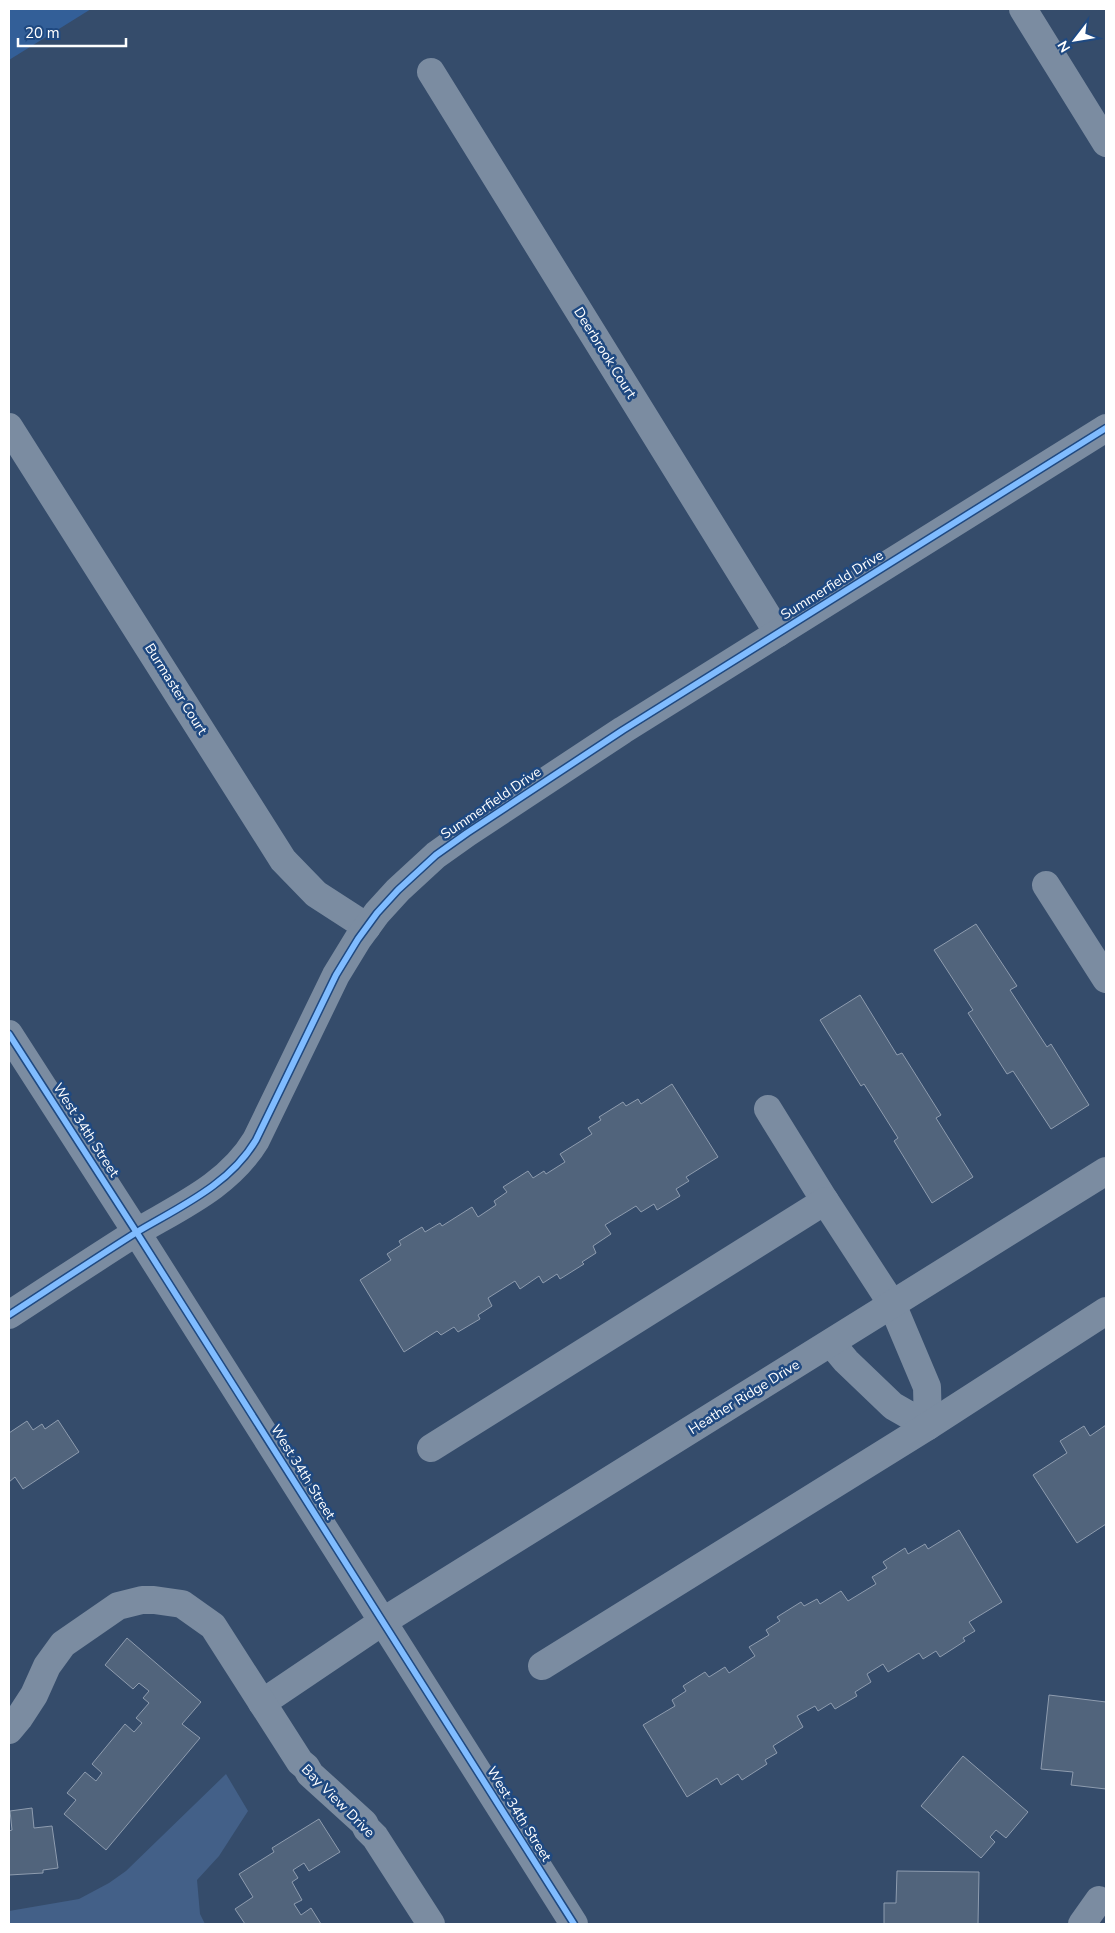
<svg xmlns="http://www.w3.org/2000/svg" width="1115" height="1933" viewBox="0 0 1115 1933" font-family="'Nunito Sans',sans-serif">
<style>
.green{fill:#335f98}
.water{fill:#436088}
.building{fill:#51647c;stroke:#8e9caf}
.lines{fill:none;stroke-linecap:round;stroke-linejoin:round}
.minor{stroke:#7b8ca1;stroke-width:28}
.cycleway-casing{stroke:#1f4981;stroke-width:9}
.cycleway{stroke:#80bcff;stroke-width:6}
.labels{text-anchor:middle;dominant-baseline:central;stroke-width:5;stroke-linejoin:round;paint-order:stroke}
.street-label{font-size:14px;fill:#fff;stroke:#1f4981}
</style>
<rect width="100%" height="100%" fill="#354c6b"/>
<path class="green" d="M9,9H91L9,60Z"/>
<path class="water" d="M226,1774L248,1811L219,1856L197,1880L200,1914L205,1924H9V1911L79,1899L109,1883L126,1871Z"/>
<g class="building">
<path d="M976,924L1017,986L1010,990L1047,1047L1051,1044L1089,1105L1051,1129L1013,1071L1007,1074L968,1013L973,1010L934,950Z"/>
<path d="M860,995L897,1055L902,1053L941,1115L936,1118L973,1177L932,1203L894,1141L898,1138L864,1084L861,1086L820,1020Z"/>
<path d="M672,1084L718,1157L686,1177L689,1181L676,1189L680,1196L657,1210L654,1204L641,1212L636,1206L605,1225L611,1234L593,1246L596,1253L582,1262L584,1264L560,1279L557,1274L543,1283L539,1276L520,1289L515,1281L488,1298L492,1306L478,1315L480,1319L458,1332L454,1327L441,1335L437,1331L404,1352L360,1280L391,1260L387,1254L401,1245L399,1241L422,1227L425,1232L440,1223L442,1226L472,1207L478,1217L496,1205L494,1201L507,1192L503,1187L528,1171L533,1178L544,1171L546,1174L565,1162L560,1154L592,1134L588,1128L601,1120L599,1117L623,1102L626,1106L638,1099L641,1104Z"/>
<path d="M58,1420L79,1452L23,1489L15,1477L9,1482V1433L27,1421L33,1430L42,1424L45,1429Z"/>
<path d="M1106,1425V1524L1077,1543L1033,1475L1067,1453L1060,1441L1084,1426L1090,1436Z"/>
<path d="M959,1530L1002,1602L969,1622L975,1631L963,1638L965,1641L940,1657L936,1651L923,1659L919,1653L888,1672L883,1664L867,1674L871,1682L855,1692L857,1696L835,1709L831,1703L818,1711L815,1706L797,1716L803,1727L773,1746L777,1753L765,1760L767,1764L742,1780L738,1774L721,1785L717,1778L687,1797L643,1725L675,1706L672,1700L686,1691L683,1686L705,1672L709,1677L725,1667L729,1673L755,1656L749,1647L769,1635L766,1630L780,1621L777,1617L801,1602L804,1606L817,1599L820,1604L841,1591L848,1601L876,1584L872,1577L887,1568L883,1562L905,1548L908,1554L925,1544L928,1549Z"/>
<path d="M127,1638L201,1702L182,1724L200,1738L106,1850L64,1814L76,1800L67,1793L85,1772L96,1781L102,1773L92,1764L125,1724L134,1732L142,1723L136,1718L149,1703L143,1698L149,1691L139,1683L133,1689L105,1665Z"/>
<path d="M1049,1695L1106,1702V1789L1071,1785L1073,1772L1041,1769Z"/>
<path d="M963,1756L1028,1812L1006,1838L996,1830L990,1837L995,1842L981,1858L921,1806Z"/>
<path d="M32,1808L34,1828L52,1826L58,1868L43,1870V1873L9,1875V1831L12,1830L10,1811Z"/>
<path d="M319,1819L340,1852L309,1871L304,1863L293,1870L298,1878L292,1882L302,1900L294,1904L301,1915L311,1908L321,1924H245L235,1909L253,1897L239,1874L274,1852L272,1848Z"/>
<path d="M897,1871L979,1872L978,1924H884V1903H896Z"/>
</g>
<g class="lines">
<g class="minor">
<path d="M1023,9L1106,143"/>
<path d="M431,72L778,633"/>
<path d="M9,427L283,860L316,894L367,927"/>
<path d="M1046,885L1106,979"/>
<path d="M9,1034L137,1233L574,1924"/>
<path d="M768,1109L825,1201"/>
<path d="M9,1315C52,1287 94,1259 137,1232C181,1206 229,1185 256,1140L336,975L358,939L377,913L398,890L436,855L467,833L623,730L1106,428"/>
<path d="M431,1448L825,1201L892,1304L927,1387L928,1426L893,1406L846,1361L831,1343"/>
<path d="M542,1666L928,1426L1106,1311"/>
<path d="M262,1703L382,1622L1106,1171"/>
<path d="M9,1730L19,1718L34,1695L47,1666L63,1644L118,1606L142,1600H154L182,1604L213,1626L300,1762L306,1767L310,1774L364,1823L367,1829L375,1837L431,1924"/>
<path d="M1082,1924L1099,1900"/>
</g>
<defs>
<g id="cycleway">
<path d="M9,1034L137,1233L574,1924"/>
<path d="M9,1315C52,1287 94,1259 137,1232C181,1206 229,1185 256,1140L336,975L358,939L377,913L398,890L436,855L467,833L623,730L1106,428"/>
</g>
</defs>
<use href="#cycleway" class="cycleway-casing"/>
<use href="#cycleway" class="cycleway"/>
</g>
<g class="labels">
<g class="street-label">
<text transform="translate(605 353) rotate(58)">Deerbrook Court</text>
<text transform="translate(832 585) rotate(-32)">Summerfield Drive</text>
<text transform="translate(176 689) rotate(58)">Burmaster Court</text>
<text transform="translate(491 803) rotate(-34)">Summerfield Drive</text>
<text transform="translate(86 1130) rotate(57)">West 34th Street</text>
<text transform="translate(744 1397) rotate(-32)">Heather Ridge Drive</text>
<text transform="translate(303 1472) rotate(58)">West 34th Street</text>
<text transform="translate(338 1801) rotate(45)">Bay View Drive</text>
<text transform="translate(519 1814) rotate(58)">West 34th Street</text>
</g>
</g>
<rect width="1115" height="1933" fill="none" stroke="#ffffff" stroke-width="20"/>
<g transform="translate(1075 40) rotate(239)" stroke="#1f4981" stroke-width="4" paint-order="stroke">
<path d="M0-4L9 19L0 12L-9 19Z" fill="#ffffff"/>
<text y="-8" font-size="14" font-weight="bold" text-anchor="middle" fill="#ffffff">N</text>
</g>
<path d="M18 38v8h108v-8" fill="none" stroke="#ffffff" stroke-width="2.5"/>
<text x="25" y="38" font-size="15" fill="#ffffff" stroke="#1f4981" stroke-width="4" paint-order="stroke">20 m</text>
</svg>
